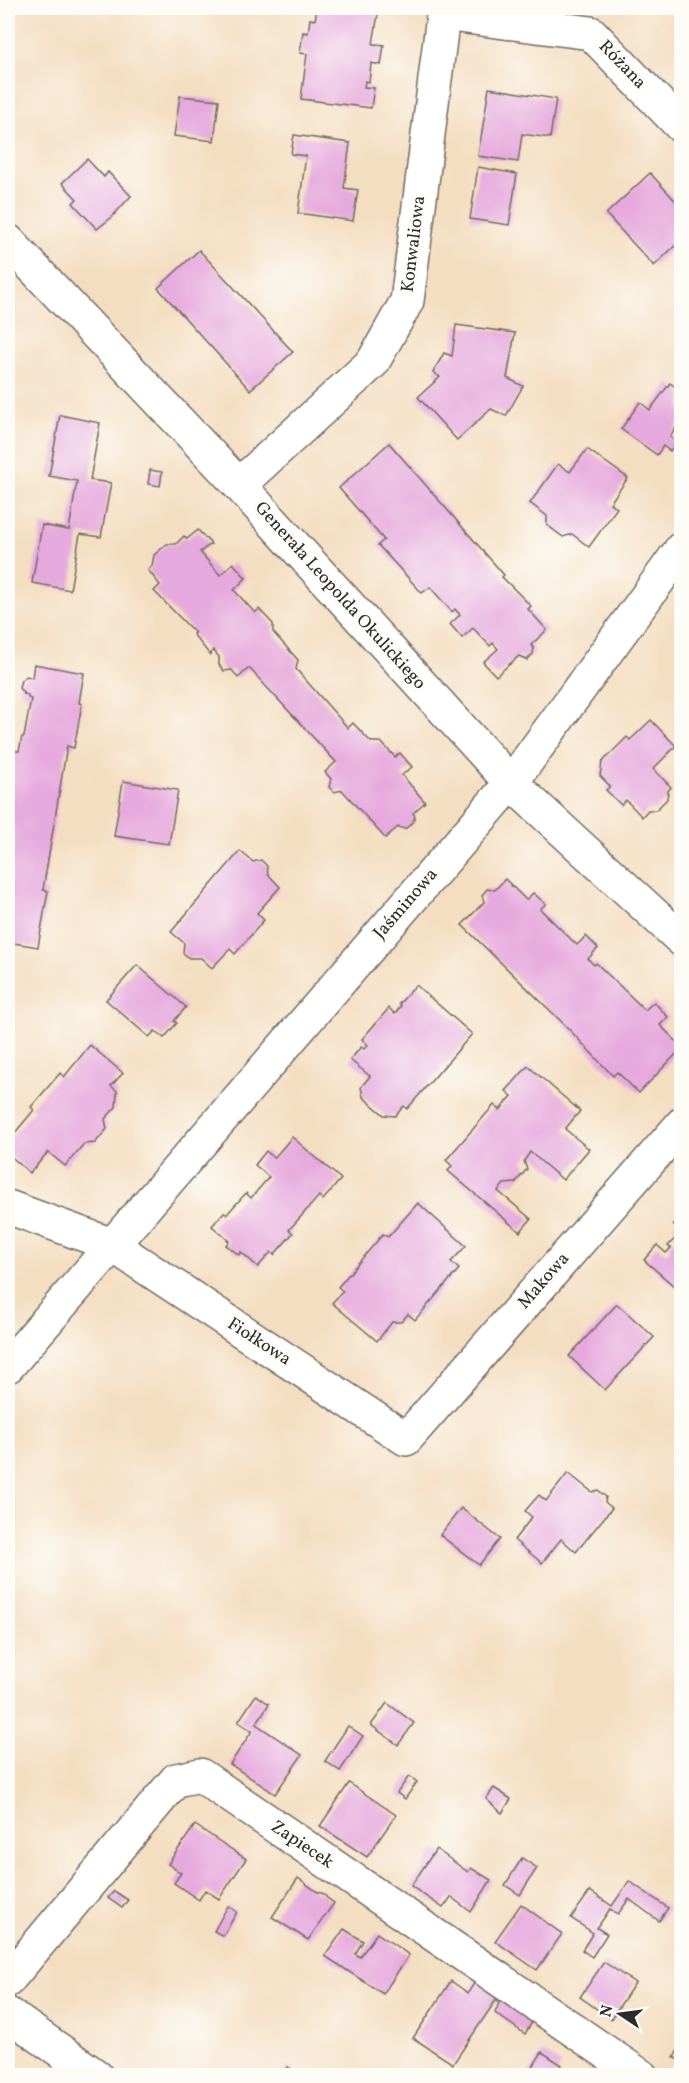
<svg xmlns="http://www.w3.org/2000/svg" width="689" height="2083" viewBox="0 0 689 2083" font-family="Vollkorn,serif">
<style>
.building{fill:#e6a9dd}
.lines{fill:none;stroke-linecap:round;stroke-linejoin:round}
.minor-casing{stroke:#716a60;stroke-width:36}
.tertiary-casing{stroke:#716a60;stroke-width:36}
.minor{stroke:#fff;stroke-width:33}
.tertiary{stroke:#fff;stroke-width:33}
.labels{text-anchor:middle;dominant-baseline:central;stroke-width:6;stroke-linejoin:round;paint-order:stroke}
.street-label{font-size:18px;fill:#2b2b2b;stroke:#fdfcf7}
</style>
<rect width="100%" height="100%" fill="#fdfcf7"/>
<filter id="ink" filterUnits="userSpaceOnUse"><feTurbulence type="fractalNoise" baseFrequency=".0167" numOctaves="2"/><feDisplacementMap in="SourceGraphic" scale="12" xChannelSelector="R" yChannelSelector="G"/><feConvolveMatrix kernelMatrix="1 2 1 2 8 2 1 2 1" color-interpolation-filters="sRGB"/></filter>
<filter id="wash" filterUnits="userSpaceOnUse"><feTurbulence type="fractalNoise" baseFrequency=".008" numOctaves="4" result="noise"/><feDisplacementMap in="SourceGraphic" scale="24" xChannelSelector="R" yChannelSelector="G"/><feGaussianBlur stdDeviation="1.35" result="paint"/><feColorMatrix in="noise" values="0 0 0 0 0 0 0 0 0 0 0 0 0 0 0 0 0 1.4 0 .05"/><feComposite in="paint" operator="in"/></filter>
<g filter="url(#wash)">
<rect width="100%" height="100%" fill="#f4dec1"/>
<g id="blocks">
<g class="building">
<path d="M317,8H379L373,44L384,45L381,65L371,63L369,82L365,81L364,87L374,88L371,108L301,99L307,54L300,53L303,32L308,33L310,19L315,20Z"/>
<path d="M489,88L556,99L550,138L522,134L518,162L478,156Z"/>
<path d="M180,96L219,100L214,141L174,136Z"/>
<path d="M294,135L350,143L344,188L358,190L353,221L298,213L306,156L291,154Z"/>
<path d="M87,159L104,177L108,172L131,196L111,218L97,229L73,203L77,199L62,183Z"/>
<path d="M478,167L517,174L509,225L470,219Z"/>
<path d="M650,173L681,207V240L654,266L606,214Z"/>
<path d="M199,250L293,352L250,390L158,288Z"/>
<path d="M456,325L515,333L507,378L523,386L506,416L491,409L457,440L418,397L440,377L433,372L444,353L452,356Z"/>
<path d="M670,383L681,391V420L670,437L677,442L670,451L663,446L657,455L621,429L640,402L650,410Z"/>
<path d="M60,415L100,423L90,480L111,483L101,537L80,534L70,590L32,583L42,525L69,530L77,481L49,476Z"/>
<path d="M389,443L504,575L502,577L531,606L528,609L547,630L531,645L534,648L533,654L527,660L519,656L496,676L483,662L498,649L493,643L490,646L473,628L462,638L450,624L460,615L455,609L452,612L430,587L422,593L378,545L384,540L339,488Z"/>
<path d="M587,449L628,478L610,503L617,508L589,547L572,534L563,537L547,525V516L530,503L558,464L570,472Z"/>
<path d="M150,470L162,472L160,486L148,484Z"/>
<path d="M198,530L211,544L200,552L220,575L233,563L246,578L234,590L255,613L259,609L273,624V632L298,660L296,669L317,693L348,728L353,723L371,742H381L395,757L400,753L412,767L402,775L425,802L413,813L415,816L413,822L405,829L398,827L385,838L342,790L334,792L329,787L331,779L325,772L336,762L249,668L238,678L232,670L224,671L219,665V657L213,650L210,655L193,634L195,633L154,591L160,585L148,570L152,566L154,555L167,544H176L184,536L187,539Z"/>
<path d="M34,664L84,673L79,703L82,704L74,748L67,746L43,890L48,891L38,947L8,942V757L14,751H19L22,737H24L31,699L28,698V695L24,694L19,688L21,680L27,676L32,678Z"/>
<path d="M651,720L676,746L653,769L671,787L668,791L667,799L656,810H648L642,817L626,800L621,805L606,790L610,786L600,776L602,762L627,737L630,740Z"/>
<path d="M123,781L178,790L169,844L114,836Z"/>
<path d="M240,851L253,862L261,860L267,866L268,874L280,887L257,913L264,920L235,954L230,949L212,968L201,958H189L183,953L184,943L171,932Z"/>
<path d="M505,879L526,900L533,893L546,904L540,909L577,945L586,936L598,948L588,959L594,965L596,963L645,1010L654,1002L668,1017L660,1025L681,1046V1049L639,1093L617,1072L613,1076L564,1024L462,925L484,902L482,895L487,889L495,890Z"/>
<path d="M137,965L186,1007L174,1021L177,1023L164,1038L155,1031L149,1037L106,1000Z"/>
<path d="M416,985L472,1034L407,1109L404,1106L395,1116L384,1115L363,1097L361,1087L370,1076L350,1060L361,1047L364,1049L368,1045L362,1039L389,1008L395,1014L401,1006L399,1004Z"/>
<path d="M90,1045L123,1073L111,1086L117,1091L116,1107L105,1119L107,1129L95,1143L84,1144L65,1166L48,1152L30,1173L8,1154V1141L34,1110L31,1107L60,1073L64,1077Z"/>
<path d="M528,1066L580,1111L565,1129L589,1149L563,1180L530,1152L524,1161L527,1169L522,1175L515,1183L504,1184L498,1191L531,1219L520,1232L448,1171L452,1166L446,1160L494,1105L500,1110L512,1096L506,1091Z"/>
<path d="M292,1137L341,1179L323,1200L319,1196L289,1230L293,1233L274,1255L271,1252L258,1267L241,1252L239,1255L226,1245L229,1241L212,1226L224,1212L227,1214L246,1193L251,1198L269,1177L255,1165L266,1151L274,1158Z"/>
<path d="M418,1203L466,1246L451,1262L459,1269L415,1320L408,1314L401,1322H392L377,1341L332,1303L343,1291L338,1287L383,1234L388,1237Z"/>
<path d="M681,1215V1292L644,1260L657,1245L666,1253L671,1248L668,1246L681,1232L673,1225Z"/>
<path d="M617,1304L654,1337L605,1390L569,1356Z"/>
<path d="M568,1473L592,1492L598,1490L606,1497L605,1502L612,1508L576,1552L561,1539L542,1563L514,1540L532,1517L525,1511L539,1495L546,1501Z"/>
<path d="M461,1508L500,1539L479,1565L440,1535Z"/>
<path d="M256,1695L269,1704L256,1724L302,1755L275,1794L230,1764L252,1731L238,1722Z"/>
<path d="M387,1703L414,1723L398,1745L371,1725Z"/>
<path d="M348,1726L363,1736L340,1771L325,1761Z"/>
<path d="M409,1776L417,1782L405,1799L397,1793Z"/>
<path d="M349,1783L396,1815L367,1857L320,1826Z"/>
<path d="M494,1788L511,1799L502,1813L486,1799Z"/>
<path d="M195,1825L246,1859L219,1899L205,1890L199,1900L174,1883L181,1873L168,1864Z"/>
<path d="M436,1849L468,1872L471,1868L491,1880L471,1912L451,1897L443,1908L411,1886Z"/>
<path d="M522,1858L537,1868L520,1895L505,1885Z"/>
<path d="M298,1878L316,1891L324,1894L327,1898L334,1903L308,1940L272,1917Z"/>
<path d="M629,1881L668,1908L659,1921L629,1899L618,1914L610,1909L597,1928L607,1934L592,1957L582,1950L593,1933L571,1918L590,1891L612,1906Z"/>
<path d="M114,1891L128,1900L122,1908L108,1898Z"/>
<path d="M521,1904L562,1934L537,1970L495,1941Z"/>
<path d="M228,1906L237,1912L223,1936L214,1931Z"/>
<path d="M344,1929L363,1941L355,1954L360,1957L377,1933L409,1955L383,1994L325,1956Z"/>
<path d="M604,1962L635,1983L611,2019L580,1997Z"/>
<path d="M476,1980L532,2022L525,2034L495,2013L499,2003L496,2000L453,2064L413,2038L451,1981L468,1993Z"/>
<path d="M681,2045V2062L674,2057Z"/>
<path d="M542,2052L562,2065L555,2076H527Z"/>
<path d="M8,2055L18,2064L8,2075Z"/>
<path d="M288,2067L301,2076H281Z"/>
</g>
</g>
</g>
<g filter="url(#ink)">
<use href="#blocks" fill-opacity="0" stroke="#716a60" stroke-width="1.5"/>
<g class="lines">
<defs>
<g id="minor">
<path d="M443,14L591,33L682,127"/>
<path d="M8,241L239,485L511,783L682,940"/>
<path d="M239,485L373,362L407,301L444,8"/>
<path d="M8,1207L112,1245L406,1439L682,1124"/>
<path d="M8,1366L511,783L682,548"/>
<path d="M8,1980L176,1780L200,1775L641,2076"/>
</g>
<path id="tertiary" d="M8,2014L96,2076"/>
</defs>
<use href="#minor" class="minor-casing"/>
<use href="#tertiary" class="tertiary-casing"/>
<use href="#minor" class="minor"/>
<use href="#tertiary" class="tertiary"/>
</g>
</g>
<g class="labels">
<g class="street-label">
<text transform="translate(622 65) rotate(46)">Różana</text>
<text transform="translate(414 244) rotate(-83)">Konwaliowa</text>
<text transform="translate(340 596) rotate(48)">Generała Leopolda Okulickiego</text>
<text transform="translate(406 904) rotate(-49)">Jaśminowa</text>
<text transform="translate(544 1281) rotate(-49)">Makowa</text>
<text transform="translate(259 1342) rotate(33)">Fiołkowa</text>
<text transform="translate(302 1845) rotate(34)">Zapiecek</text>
</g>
</g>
<rect width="689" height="2083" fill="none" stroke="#fdfcf7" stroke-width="30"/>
<g transform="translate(620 2014) rotate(283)" stroke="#fdfcf7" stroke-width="4.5" paint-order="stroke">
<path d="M0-4.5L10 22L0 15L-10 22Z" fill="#2b2b2b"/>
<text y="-9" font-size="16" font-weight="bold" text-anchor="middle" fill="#2b2b2b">N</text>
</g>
</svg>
